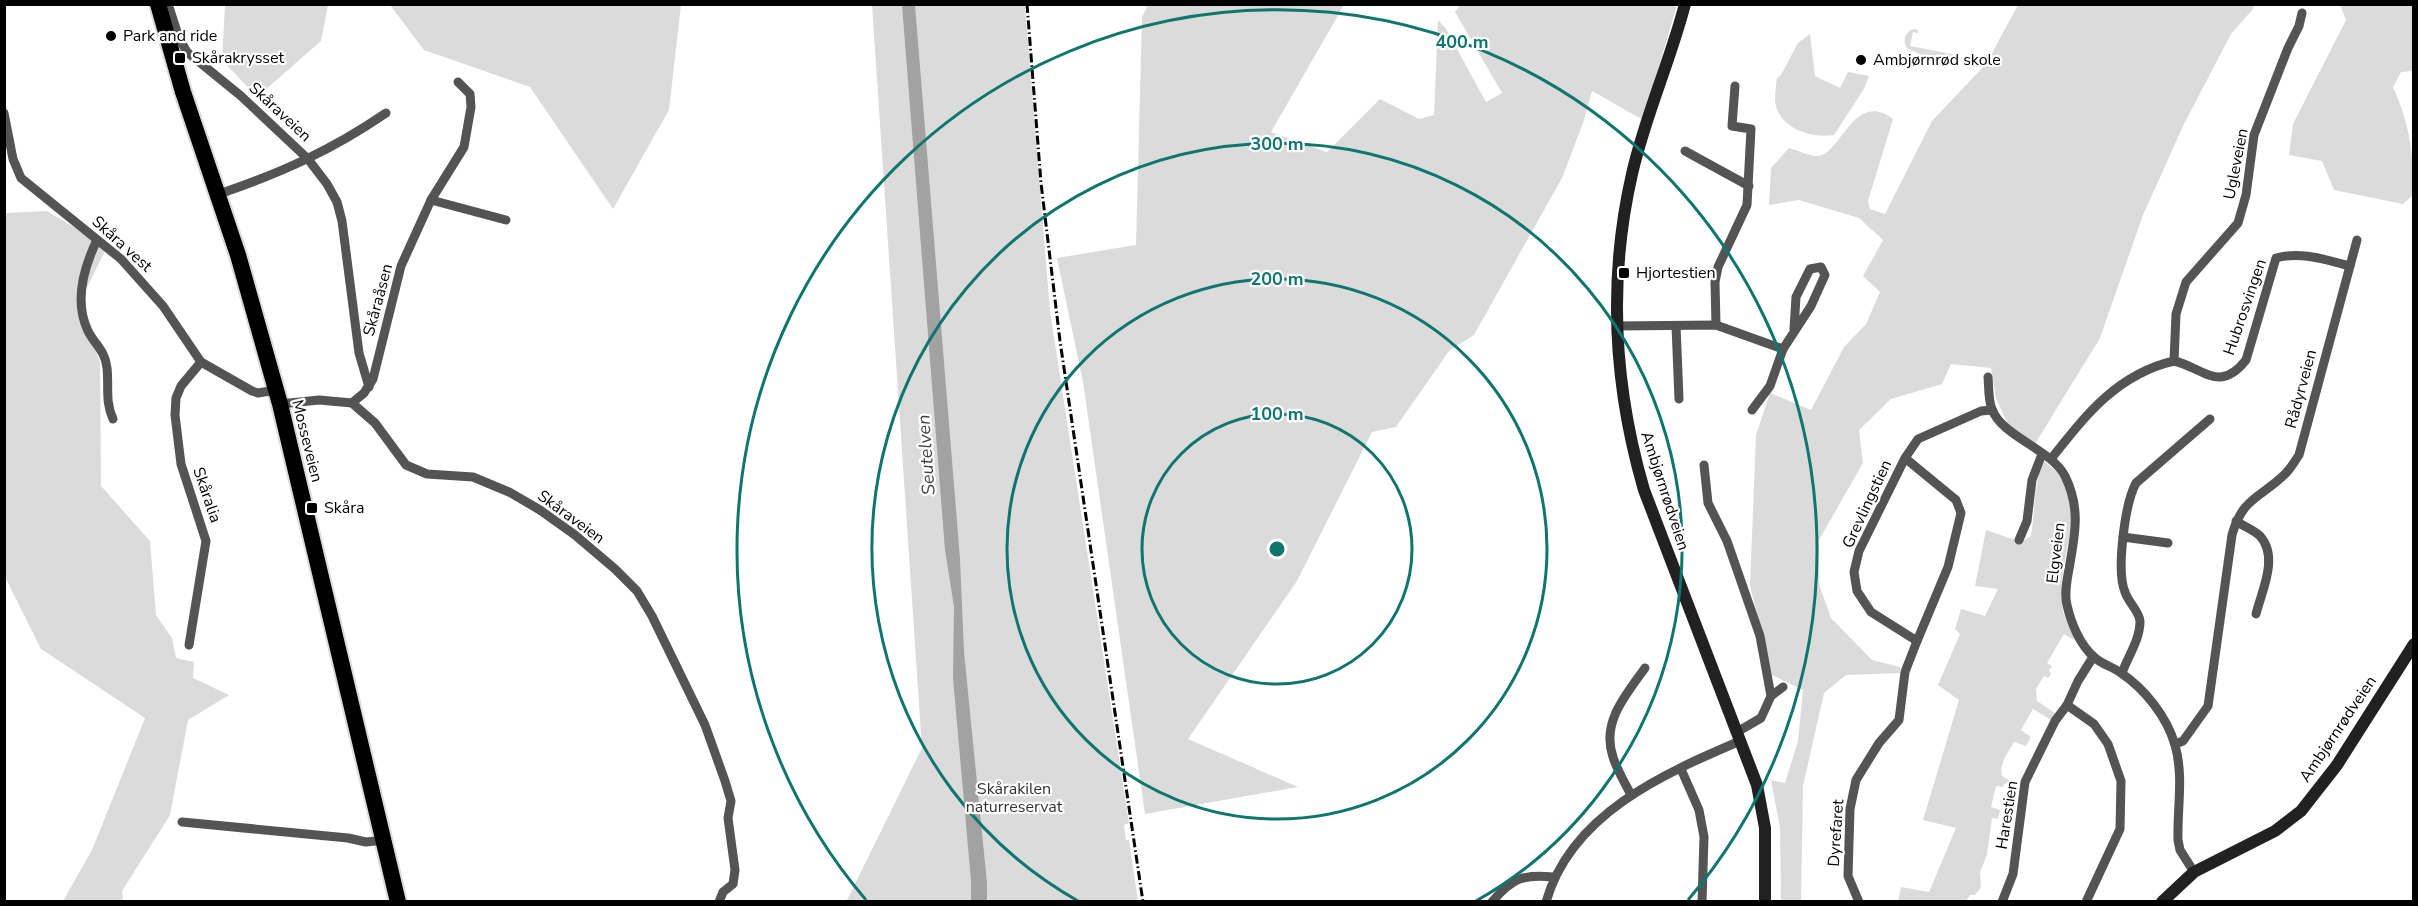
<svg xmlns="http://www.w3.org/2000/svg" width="2418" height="906" viewBox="0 0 2418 906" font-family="'Nunito Sans',sans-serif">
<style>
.green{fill:#dbdbdb}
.water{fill:#a2a2a2}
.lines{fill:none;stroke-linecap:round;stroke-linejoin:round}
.highway-casing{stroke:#dbdbdb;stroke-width:20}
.street{stroke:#545454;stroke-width:9}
.secondary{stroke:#212121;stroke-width:12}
.highway{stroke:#000;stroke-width:16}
.rail{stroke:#000;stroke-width:3;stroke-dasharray:9 3 1.5 3;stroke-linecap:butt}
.ring{fill:none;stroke:#0f766e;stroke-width:3}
.poi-dot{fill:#000;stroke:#fff;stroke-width:2}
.labels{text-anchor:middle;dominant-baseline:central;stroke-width:4.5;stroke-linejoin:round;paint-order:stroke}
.poi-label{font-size:16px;fill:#000;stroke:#fff;text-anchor:start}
.street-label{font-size:16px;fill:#000;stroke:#fff}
.park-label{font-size:16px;fill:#323232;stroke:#fff}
.water-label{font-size:18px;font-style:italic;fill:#434343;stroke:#fff}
.centre{fill:#0f766e;stroke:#fff;stroke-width:3}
.ring-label{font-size:18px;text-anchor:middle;font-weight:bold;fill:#0f766e;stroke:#fff;stroke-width:4.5;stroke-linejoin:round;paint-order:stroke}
</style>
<rect width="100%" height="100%" fill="#fff"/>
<g class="green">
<path d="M225,5V4L328,5L321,41L257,97L222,60Z"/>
<path d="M390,5H681L669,110L613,209L530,87L424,50Z"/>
<path d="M872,5H1025L1050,311L1129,823L1124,825L1126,840H1129L1138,901L846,902L922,748Z"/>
<path d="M1148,5H1344L1271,132L1327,152L1380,99L1419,119L1434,115L1438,20L1446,29L1486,102L1502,93L1455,12L1460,5H1677L1643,120L1592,91L1583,123L1562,178L1474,335L1449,351L1396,427L1372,432L1297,581L1188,739L1298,787L1145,814L1083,382L1057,258L1136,245L1142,17Z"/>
<path d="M2018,5H2254L2253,9L2231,34L2184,124L2143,215L2100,338L2035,444L2008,424L1996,399L1991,368L1951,364L1942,384L1891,399L1859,430L1863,463L1819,540V584L1831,618L1872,660L1900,667V673L1846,675L1824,693L1803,786L1801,902L1781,901L1780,828L1771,780L1785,783L1798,741L1803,690L1772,675L1750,586L1756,435L1770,393L1811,410L1844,347L1866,324L1880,292L1863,276L1883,240L1859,218L1799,200L1769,205L1771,168L1789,148C1798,150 1808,156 1817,156C1841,156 1853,89 1893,119L1868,201L1870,209L1885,214L1932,121L1986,64Z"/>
<path d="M2340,5H2413V71L2401,72L2393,87C2410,125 2414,154 2413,195L2403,204L2334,190L2322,161L2289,155L2293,124L2346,20Z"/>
<path d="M1914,29L1918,30V33L1913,32L1910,46L1952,54L1954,56L1952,61L1941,64L1907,48C1902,41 1905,31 1914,29Z"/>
<path d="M1810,34L1815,76L1840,88L1848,72L1869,76L1864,89L1834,135C1811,139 1778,128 1775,101C1775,94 1776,85 1777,78L1781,75L1798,43Z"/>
<path d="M47,211L107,247L80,302L100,363L101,486L150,541L156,615L172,638L176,658L194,662L193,678L229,695L188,720L170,815L122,891L123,901H63L92,850L145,718L41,649L5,577V213Z"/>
<path d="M2043,461C2098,496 2055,557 2062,604C2063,618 2071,630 2078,642L2064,634L2047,663L2052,666L2049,670L2051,674L2048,678L2044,676L2036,689L2037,701L2055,713L2051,720L2033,709L2021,730L2031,737L2026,746L2014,742C2008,753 1999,763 2002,776L2012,782L2004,784L2003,787L1996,786L1991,807L2000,810L1998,819L1992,818L1987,855L1980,872L1981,887L1975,895H1970L1966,901L1898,902L1901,887L1929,892L1956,828L1923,820L1959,700L1938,685L1960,634L1955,629L1961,609L1985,616L1998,589L1975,586L1986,530L2021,542L2031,536C2035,511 2034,484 2043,461Z"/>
</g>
<path class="water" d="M902,5H915L960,559L964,652L987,883V901H971V881L953,678L954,607L945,550Z"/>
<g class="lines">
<defs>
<path id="highway" d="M158,4L183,92L238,255L280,404L398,902"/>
</defs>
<use href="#highway" class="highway-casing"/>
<g class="street">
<path d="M168,4L179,38L187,52L241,96L308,159L327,184L337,202L342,221L359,353L369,387"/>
<path d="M4,113L13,159L21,178L121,259L163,306L201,362L252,391L258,393L276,390"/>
<path d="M1685,151L1749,186"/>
<path d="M219,194C281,173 332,150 386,113"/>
<path d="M431,200L506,220"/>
<path d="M97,240C84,267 74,302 88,331C95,345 105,350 107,368C109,386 105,402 113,419"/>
<path d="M1716,325L1715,282L1718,267L1747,205L1751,129L1732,126L1735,86"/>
<path d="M1617,326L1716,325L1783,349L1811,306L1825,275L1821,267L1810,269L1796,297L1794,329"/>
<path d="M1676,326L1679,399"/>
<path d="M2174,361C2204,368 2219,394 2246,360L2276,258C2301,251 2326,260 2350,266"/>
<path d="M1988,377C1989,387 1988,400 1992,409C2001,436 2051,449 2065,476C2081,509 2075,534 2069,569C2067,580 2064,594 2067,605C2071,623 2080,645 2094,657C2101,664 2113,667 2121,673C2145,689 2167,717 2175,745C2184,777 2177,808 2178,840L2180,850L2194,872"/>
<path d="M352,403L364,393L373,379L401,266L431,200L464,147L471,107L470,94L458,82"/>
<path d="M280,404L319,400L352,403L375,423L406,465L427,474L473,477L509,492L540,510L575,535L615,569L637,591L652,616L705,725L725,781L731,801L728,818L735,870L733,884L723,892L719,902"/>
<path d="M1752,410L1770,386L1783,349"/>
<path d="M1905,458L1956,500L1961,513L1948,567L1917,641L1871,612L1857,591L1854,572L1859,551L1905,458L1918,439L1981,411L1992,410"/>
<path d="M2051,459C2085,416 2117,374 2174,361L2176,314L2186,282L2238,223L2246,195L2254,135L2288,48L2299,26L2302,13"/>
<path d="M1704,465L1708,503L1727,541L1760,636L1771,696"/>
<path d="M2236,521C2243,526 2254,530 2260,536C2279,557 2262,590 2256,614"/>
<path d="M2123,537L2168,543"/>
<path d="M2019,540L2027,521L2032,480L2042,454"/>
<path d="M189,645L206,541L181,464L175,415L176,398L181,386L201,362"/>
<path d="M2122,673C2128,656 2140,640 2140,621C2139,611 2128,602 2125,592C2116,571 2125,503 2136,483L2210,419"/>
<path d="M2067,705L2094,724L2108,744L2121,781L2120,829L2086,902"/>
<path d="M1737,732L1761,718L1771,696L1783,687"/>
<path d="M2175,744L2183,741L2208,706L2232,535C2242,498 2260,498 2284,475C2290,470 2294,462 2299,455L2357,240"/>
<path d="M1681,769L1699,810L1704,837L1702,902"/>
<path d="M1631,795C1625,783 1617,770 1613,757C1601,722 1626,695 1645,668"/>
<path d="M182,822L348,838L366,842L385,840"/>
<path d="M1492,902C1512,878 1523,874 1553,877"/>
<path d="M1546,902C1571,814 1663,774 1740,741"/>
<path d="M1859,902L1848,876L1850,809L1856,780L1879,743L1899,720L1905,672L1917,641"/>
<path d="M2002,902L2013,874L2025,782L2055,721L2067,705L2078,681L2093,657"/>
</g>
<g class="secondary">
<path d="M1685,4C1670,62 1645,116 1632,174C1608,279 1614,387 1644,490L1757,785L1765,828V902"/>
<path d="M2162,902L2194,872L2275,831L2301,811L2337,765L2414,644"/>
</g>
<use href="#highway" class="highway"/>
<path class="rail" d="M1027,4L1041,183L1060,341L1143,902"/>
</g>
<g class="ring">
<circle cx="1277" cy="549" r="135"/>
<circle cx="1277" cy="549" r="270"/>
<path d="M1078 901A405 405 0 1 1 1476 901"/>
<path d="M866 900A540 540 0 1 1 1688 900"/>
</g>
<g class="poi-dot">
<circle cx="111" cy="36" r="6"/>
<rect x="174" y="52" width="12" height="12" rx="3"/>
<circle cx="1861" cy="60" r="6"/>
<rect x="1618" y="267" width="12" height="12" rx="3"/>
<rect x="306" y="502" width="12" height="12" rx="3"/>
</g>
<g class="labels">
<g class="poi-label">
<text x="123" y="36">Park and ride</text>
<text x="192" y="58">Skårakrysset</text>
<text x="1873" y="60">Ambjørnrød skole</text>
<text x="1636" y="273">Hjortestien</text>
<text x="324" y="508">Skåra</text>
</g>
<g class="street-label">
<text transform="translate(280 112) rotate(43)">Skåraveien</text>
<text transform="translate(2236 164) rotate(-79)">Ugleveien</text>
<text transform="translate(122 244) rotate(42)">Skåra vest</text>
<text transform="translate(378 300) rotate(-75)">Skåraåsen</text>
<text transform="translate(2245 307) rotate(-71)">Hubrosvingen</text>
<text transform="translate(2301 389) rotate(-75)">Rådyrveien</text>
<text transform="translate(307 441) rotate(76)">Mosseveien</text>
<text transform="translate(1665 491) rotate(72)">Ambjørnrødveien</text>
<text transform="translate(207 495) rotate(71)">Skåralia</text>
<text transform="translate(1867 504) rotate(-65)">Grevlingstien</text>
<text transform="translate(571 517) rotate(36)">Skåraveien</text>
<text transform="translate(2056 553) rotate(-83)">Elgveien</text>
<text transform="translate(2338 729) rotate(-56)">Ambjørnrødveien</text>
<text transform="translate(2007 815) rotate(-81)">Harestien</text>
<text transform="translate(1836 833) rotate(-86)">Dyrefaret</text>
</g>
<g class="park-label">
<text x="1014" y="789">Skårakilen<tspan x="1014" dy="18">naturreservat</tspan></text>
</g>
<g class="water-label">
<text transform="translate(926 455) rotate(-94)">Seutelven</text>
</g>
</g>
<circle cx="1277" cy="549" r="9" class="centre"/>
<g class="ring-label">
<text x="1462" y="48">400 m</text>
<text x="1277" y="150">300 m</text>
<text x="1277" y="285">200 m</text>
<text x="1277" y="420">100 m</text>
</g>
<rect width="2418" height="906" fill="none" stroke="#000000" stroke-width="12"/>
</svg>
